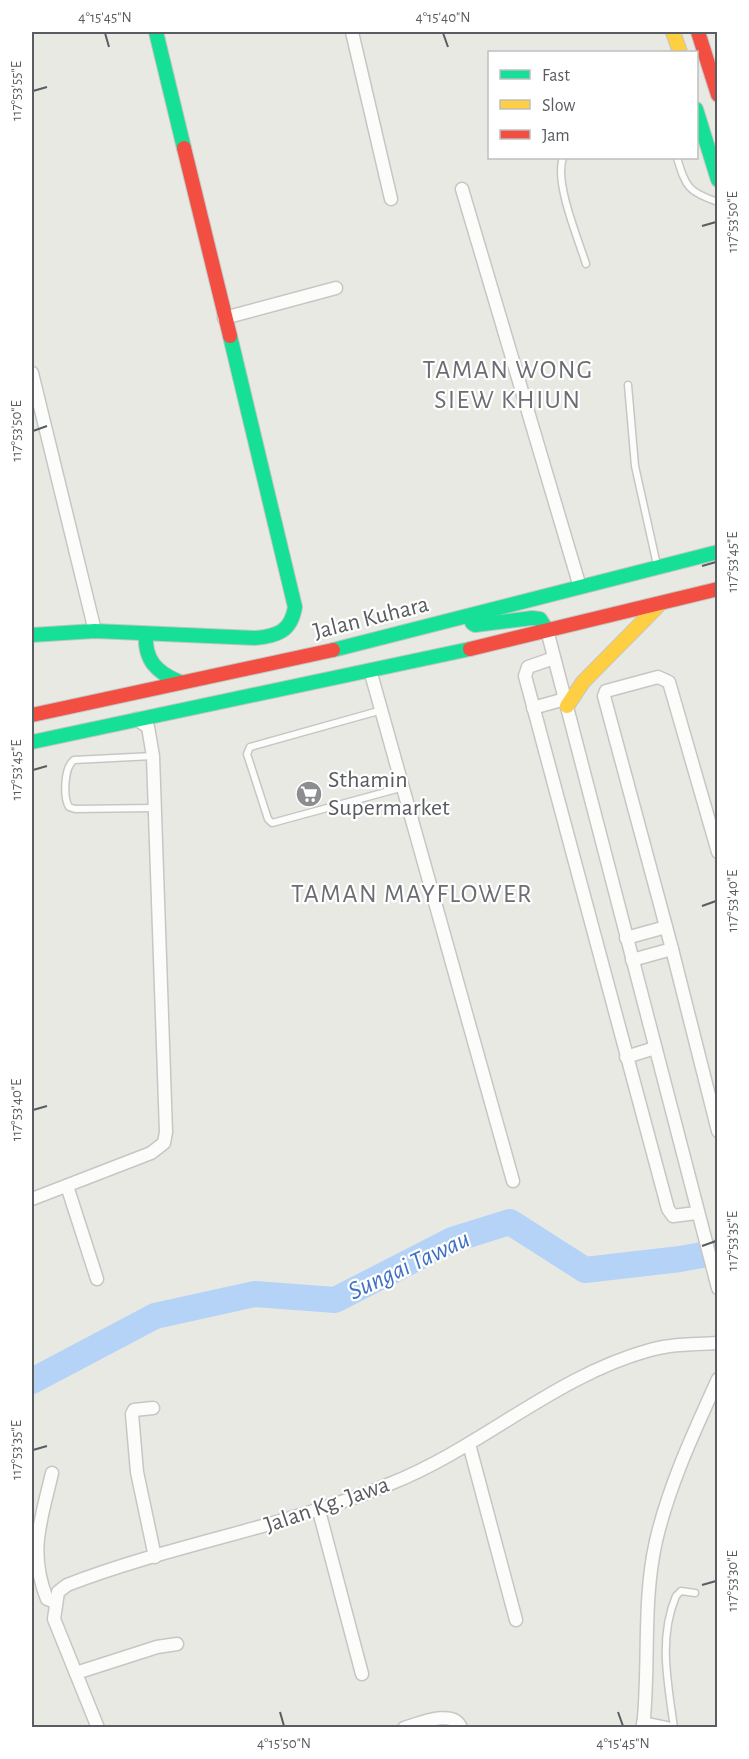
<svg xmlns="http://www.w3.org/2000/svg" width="749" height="1759" viewBox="0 0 749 1759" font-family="'Alegreya Sans',sans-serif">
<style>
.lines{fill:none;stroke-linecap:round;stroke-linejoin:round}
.river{stroke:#b4d3f7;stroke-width:26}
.lane-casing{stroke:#c6c7c5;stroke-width:9}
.street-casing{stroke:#c6c7c5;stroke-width:15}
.fast-casing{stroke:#c4c5c4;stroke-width:16}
.slow-casing{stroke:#c4c5c4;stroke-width:16}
.jam-casing{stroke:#c4c5c4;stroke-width:16}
.lane{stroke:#fcfcfb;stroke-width:6}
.street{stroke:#fcfcfb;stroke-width:12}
.fast{stroke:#16e098;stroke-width:14}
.slow{stroke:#ffcf43;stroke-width:14}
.jam{stroke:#f24e42;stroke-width:14}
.ticks{fill:none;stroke:#595c61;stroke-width:2}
.labels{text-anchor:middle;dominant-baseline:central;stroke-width:4.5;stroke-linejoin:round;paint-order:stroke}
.street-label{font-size:24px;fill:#595c61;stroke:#fff}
.poi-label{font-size:24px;fill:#595c61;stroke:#fff;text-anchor:start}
.neighbourhood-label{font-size:26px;letter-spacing:1.5px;fill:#6a6d73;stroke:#fff}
.water-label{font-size:26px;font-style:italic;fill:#4171c1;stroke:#fff}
.neatline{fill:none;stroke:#595c61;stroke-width:2}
.ticks-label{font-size:15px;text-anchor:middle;fill:#595c61}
</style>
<rect width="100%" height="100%" fill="#e9e9e3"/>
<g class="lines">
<path class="river" d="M32,1381L155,1316L255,1294L335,1300L452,1240L510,1222L585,1270L680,1259L718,1252"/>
<defs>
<g id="lane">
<path d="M563,158C554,182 578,238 586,264"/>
<path d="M677,158C686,187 688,192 718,202"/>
<path d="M628,385L635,466L657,565"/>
<path d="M382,710L250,747L247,754L268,819L272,823L404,787"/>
<path d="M153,756L74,760C64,767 63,797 69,807L75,809L154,808"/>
<path d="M674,1728C668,1683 658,1639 676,1596L681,1591L695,1593"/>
</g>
<g id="street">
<path d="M352,32L391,199"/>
<path d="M462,189L580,587"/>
<path d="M224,318L336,288"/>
<path d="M32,373L95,631"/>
<path d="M547,630L718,1288"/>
<path d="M554,658L528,667L525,676L668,1209L673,1216L696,1213"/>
<path d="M370,670L513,1181"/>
<path d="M533,708L565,699"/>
<path d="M718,852L669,682L658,677L606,691L604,696L672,949L718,1131"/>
<path d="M626,938L666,927"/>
<path d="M632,960L672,949"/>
<path d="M626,1057L655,1048"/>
<path d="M67,1186L97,1279"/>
<path d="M32,1199L151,1153L164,1143L166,1132L153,756L148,727L136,719"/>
<path d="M153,1408L134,1410L132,1414L137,1472L155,1557"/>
<path d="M469,1444L516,1620"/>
<path d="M52,1473C41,1521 28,1551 47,1599L55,1602"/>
<path d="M319,1511L362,1674"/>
<path d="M76,1673L157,1647L177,1644"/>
<path d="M643,1723L667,1728"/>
<path d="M98,1728L54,1619L58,1592L67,1585C173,1544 286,1527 392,1483C482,1447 555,1376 650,1350C672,1344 695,1344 718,1343"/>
<path d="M404,1728C418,1724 454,1708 461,1728"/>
<path d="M643,1728C650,1666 642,1603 656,1541C669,1485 694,1432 718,1379"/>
</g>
<g id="fast">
<path d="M156,32L184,148"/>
<path d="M696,109L718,180"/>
<path d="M472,623L475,625L532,618L540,619L547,630"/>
<path d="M146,634C144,660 157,673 180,682"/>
<path d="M32,635L95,631L255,638C278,636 291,631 295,607L230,336"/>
<path d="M333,650L718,552"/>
<path d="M32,742L470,649"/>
</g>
<g id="slow">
<path d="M673,32L680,52"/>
<path d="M567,706L583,682L658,606"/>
</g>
<g id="jam">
<path d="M698,32L718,95"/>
<path d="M184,148L230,336"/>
<path d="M470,649L718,589"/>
<path d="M32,715L333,650"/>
</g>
</defs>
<use href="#lane" class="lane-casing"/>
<use href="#street" class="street-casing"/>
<use href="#fast" class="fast-casing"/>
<use href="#slow" class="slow-casing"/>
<use href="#jam" class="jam-casing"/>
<use href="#lane" class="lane"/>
<use href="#street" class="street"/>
<use href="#fast" class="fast"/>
<use href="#slow" class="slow"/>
<use href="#jam" class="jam"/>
</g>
<path class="ticks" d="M105,33L109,47M443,33L448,47M33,91L47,87M702,226L716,222M33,431L47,426M702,566L716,562M33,770L47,766M702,906L716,901M33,1110L47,1106M702,1246L716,1241M33,1450L47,1446M702,1585L716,1581M280,1712L284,1726M618,1712L623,1726"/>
<defs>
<symbol id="supermarket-disc" viewBox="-11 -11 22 22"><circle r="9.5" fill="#8b8d8e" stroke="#fff"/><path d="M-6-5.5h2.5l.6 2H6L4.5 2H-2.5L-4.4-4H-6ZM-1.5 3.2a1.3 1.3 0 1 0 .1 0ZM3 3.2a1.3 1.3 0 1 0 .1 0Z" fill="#fff"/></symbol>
</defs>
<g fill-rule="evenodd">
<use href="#supermarket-disc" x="294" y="779" width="30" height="30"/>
</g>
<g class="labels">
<g class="street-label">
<text transform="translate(371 618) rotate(-14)">Jalan Kuhara</text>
<text transform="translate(327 1505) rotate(-19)">Jalan Kg. Jawa</text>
</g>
<g class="poi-label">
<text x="328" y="780">Sthamin<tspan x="328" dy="28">Supermarket</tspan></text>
</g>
<g class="neighbourhood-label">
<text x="508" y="370">TAMAN WONG<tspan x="508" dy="30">SIEW KHIUN</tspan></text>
<text x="412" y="894">TAMAN MAYFLOWER</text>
</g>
<g class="water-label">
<text transform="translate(409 1265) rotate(-25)">Sungai Tawau</text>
</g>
</g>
<rect width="749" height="1759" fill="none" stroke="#ffffff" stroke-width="66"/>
<rect x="488" y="51" width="210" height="108" fill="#ffffff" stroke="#bdbec0" stroke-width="1.5"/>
<rect x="500" y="70" width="30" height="9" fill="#16e098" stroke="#bdbec0" stroke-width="1.5"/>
<text x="542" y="81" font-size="18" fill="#595c61">Fast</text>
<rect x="500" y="100" width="30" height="9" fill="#ffcf43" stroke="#bdbec0" stroke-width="1.5"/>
<text x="542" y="111" font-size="18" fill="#595c61">Slow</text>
<rect x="500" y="130" width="30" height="9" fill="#f24e42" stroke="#bdbec0" stroke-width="1.5"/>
<text x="542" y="141" font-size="18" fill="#595c61">Jam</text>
<rect x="33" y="33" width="683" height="1693" class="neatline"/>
<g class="ticks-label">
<text x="105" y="22">4°15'45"N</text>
<text x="443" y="22">4°15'40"N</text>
<text transform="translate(16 91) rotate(-90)" y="5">117°53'55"E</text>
<text transform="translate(732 222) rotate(-90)" y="5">117°53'50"E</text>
<text transform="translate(16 431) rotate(-90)" y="5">117°53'50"E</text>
<text transform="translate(732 562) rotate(-90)" y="5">117°53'45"E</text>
<text transform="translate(16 770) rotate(-90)" y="5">117°53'45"E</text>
<text transform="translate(732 901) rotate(-90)" y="5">117°53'40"E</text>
<text transform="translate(16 1110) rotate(-90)" y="5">117°53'40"E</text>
<text transform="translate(732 1241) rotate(-90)" y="5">117°53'35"E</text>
<text transform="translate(16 1450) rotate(-90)" y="5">117°53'35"E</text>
<text transform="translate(732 1581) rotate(-90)" y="5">117°53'30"E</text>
<text x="284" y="1748">4°15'50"N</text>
<text x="623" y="1748">4°15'45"N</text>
</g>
</svg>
